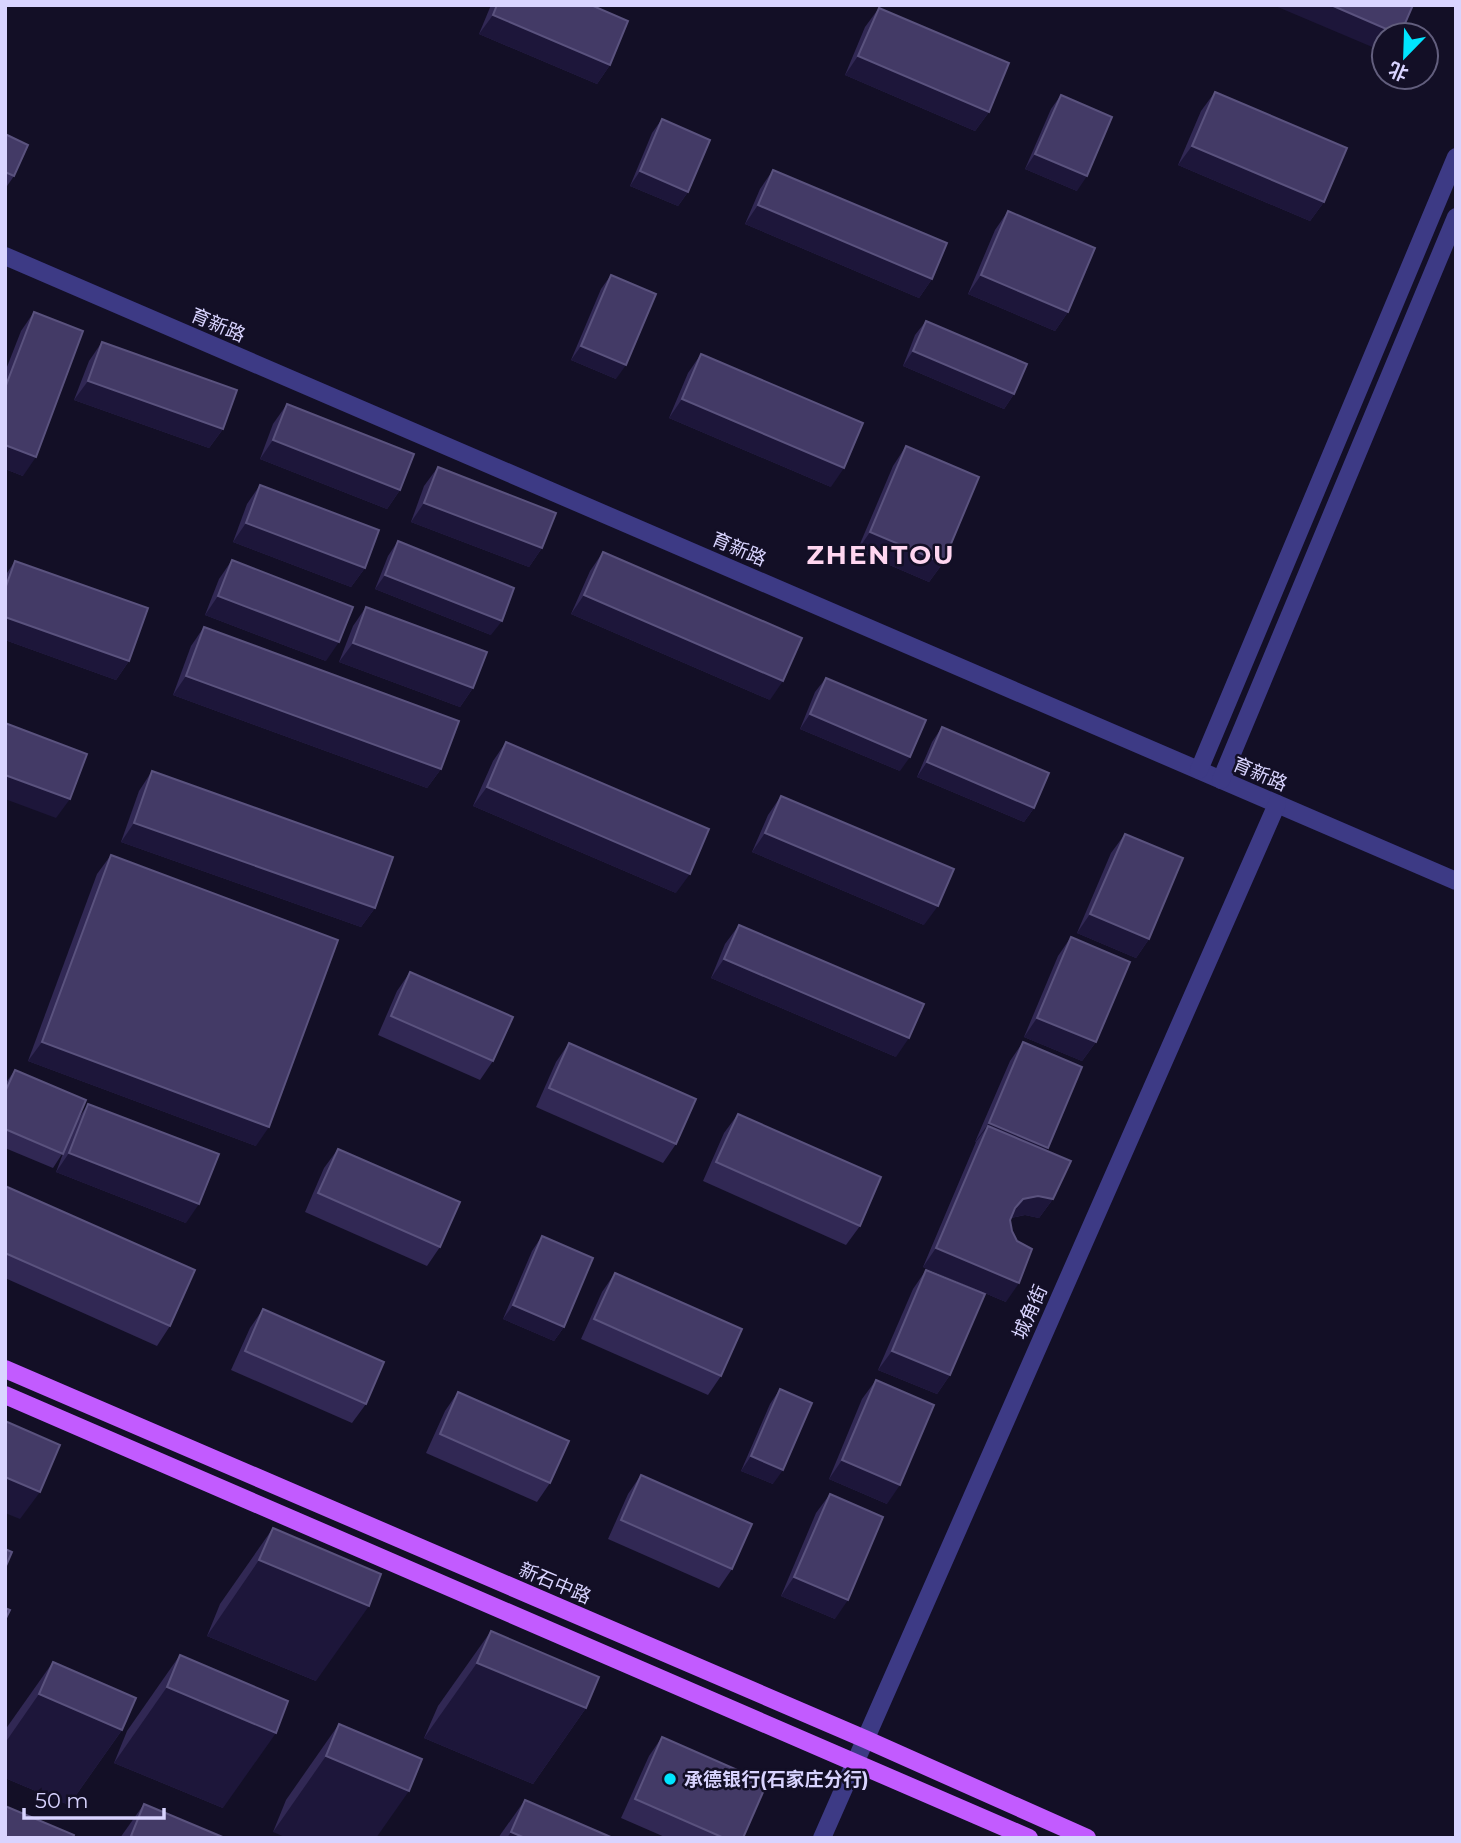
<svg xmlns="http://www.w3.org/2000/svg" width="1461" height="1843" viewBox="0 0 1461 1843" font-family="Montserrat,'Noto Sans SC',sans-serif">
<style>
.lines{fill:none;stroke-linecap:round;stroke-linejoin:round}
.minor{stroke:#3d3a85;stroke-width:18}
.major{stroke:#c25bff;stroke-width:18}
.wall{fill:#312854}
.shaded-wall{fill:#1d163a}
.building{fill:#433a66;stroke:#5a527e;stroke-width:2}
.poi-dot{fill:#00e5ff;stroke:#130f26;stroke-width:2.5}
.labels{text-anchor:middle;dominant-baseline:central;stroke-width:5;stroke-linejoin:round;paint-order:stroke}
.street-label{font-size:19px;fill:#d9d4ff;stroke:#130f26}
.poi-label{font-size:19px;font-weight:bold;fill:#d9d4ff;stroke:#130f26;text-anchor:start}
.district-label{font-size:26px;font-weight:bold;letter-spacing:2px;fill:#ffd6f0;stroke:#130f26}
</style>
<rect width="100%" height="100%" fill="#130f26"/>
<g class="lines">
<g class="minor">
<path d="M5,256L1456,881"/>
<path d="M1199,770L1456,157"/>
<path d="M1221,780L1456,217"/>
<path d="M822,1838L1277,804"/>
</g>
<g class="major">
<path d="M5,1369L865,1739L1087,1838"/>
<path d="M5,1395L1029,1838"/>
</g>
</g>
<g class="wall">
<path d="M491,5H591L610,65L597,84L479,34Z"/>
<path d="M879,8L989,112L975,131L845,75L865,27Z"/>
<path d="M1215,92L1324,202L1310,221L1178,165L1201,111Z"/>
<path d="M1061,95L1077,191L1025,169L1051,109Z"/>
<path d="M662,119L688,192L678,206L630,186L652,133Z"/>
<path d="M5,134L14,176L5,189Z"/>
<path d="M773,170L932,279L919,298L745,224L760,189Z"/>
<path d="M1008,211L1068,312L1055,331L968,294L995,230Z"/>
<path d="M611,275L616,379L571,360L601,289Z"/>
<path d="M34,312L23,476L5,469V372L21,331Z"/>
<path d="M926,321L1014,394L1004,409L903,366L915,335Z"/>
<path d="M102,342L223,429L209,448L74,400L89,361Z"/>
<path d="M701,354L831,487L669,418L688,373Z"/>
<path d="M287,404L400,490L387,509L260,459L273,424Z"/>
<path d="M906,446L943,563L929,582L857,551L893,466Z"/>
<path d="M438,467L542,548L529,567L411,522L424,486Z"/>
<path d="M260,485L365,568L351,587L233,542L247,504Z"/>
<path d="M398,541L491,635L375,589L388,556Z"/>
<path d="M603,552L770,700L571,614L590,571Z"/>
<path d="M232,560L326,661L205,615L219,579Z"/>
<path d="M15,561L129,661L116,680L5,640V572L7,573Z"/>
<path d="M366,607L473,688L460,707L339,662L353,626Z"/>
<path d="M204,627L441,769L427,788L173,695L191,646Z"/>
<path d="M826,678L900,771L800,729L815,692Z"/>
<path d="M942,727L1034,808L1024,822L917,777L932,742Z"/>
<path d="M506,742L676,893L473,806L493,761Z"/>
<path d="M152,771L375,908L361,927L121,842L139,791Z"/>
<path d="M781,796L924,925L752,852L768,815Z"/>
<path d="M1125,834L1149,939L1136,958L1077,933L1111,853Z"/>
<path d="M111,855L256,1146L28,1061L97,874Z"/>
<path d="M739,925L896,1057L711,978L725,944Z"/>
<path d="M1071,937L1096,1042L1082,1061L1024,1037L1058,956Z"/>
<path d="M410,972L493,1061L480,1080L378,1035L397,991Z"/>
<path d="M1023,1042L1046,1151L1053,1199L1039,1218L1025,1215L1011,1218L1006,1302L923,1267L976,1142H975L1010,1061Z"/>
<path d="M569,1043L676,1144L663,1163L536,1107L556,1062Z"/>
<path d="M15,1070L79,1118L88,1104L186,1223L56,1172L64,1151L53,1168L5,1148V1084Z"/>
<path d="M738,1114L860,1226L846,1245L703,1181L724,1133Z"/>
<path d="M338,1149L440,1247L427,1266L305,1212L324,1168Z"/>
<path d="M5,1186L170,1326L157,1346L5,1278Z"/>
<path d="M542,1236L564,1327L554,1341L503,1319L532,1251Z"/>
<path d="M926,1270L950,1375L937,1394L878,1370L913,1289Z"/>
<path d="M615,1273L721,1376L708,1395L581,1339L602,1292Z"/>
<path d="M263,1309L366,1404L352,1423L231,1370L250,1328Z"/>
<path d="M876,1380L887,1504L829,1479L862,1399Z"/>
<path d="M780,1389L773,1484L741,1471L770,1404Z"/>
<path d="M458,1392L550,1483L537,1502L426,1453L445,1411Z"/>
<path d="M641,1475L732,1569L719,1588L608,1539L628,1494Z"/>
<path d="M830,1494L835,1619L781,1596L816,1513Z"/>
<path d="M273,1528L316,1681L207,1636L220,1604Z"/>
<path d="M491,1631L586,1708L533,1784L424,1738L438,1706Z"/>
<path d="M180,1655L223,1808L114,1763L127,1731Z"/>
<path d="M53,1662L122,1730L69,1805L5,1778V1730Z"/>
<path d="M339,1724L422,1759L273,1832L286,1800Z"/>
<path d="M662,1737L743,1838H667L621,1818L649,1756Z"/>
<path d="M525,1800L613,1838H498Z"/>
<path d="M144,1804L225,1838H120Z"/>
</g>
<g class="shaded-wall">
<path d="M1273,5H1331L1400,35H1384V52Z"/>
<path d="M493,15L610,65L597,84L479,34Z"/>
<path d="M858,56L989,112L975,131L845,75Z"/>
<path d="M1192,146L1324,202L1310,221L1178,165Z"/>
<path d="M1035,154L1087,176L1077,191L1025,169Z"/>
<path d="M640,171L688,192L678,206L630,186Z"/>
<path d="M758,205L932,279L919,298L745,224Z"/>
<path d="M981,275L1068,312L1055,331L968,294Z"/>
<path d="M581,346L626,365L616,379L571,360Z"/>
<path d="M913,351L1014,394L1004,409L903,366Z"/>
<path d="M88,381L223,429L209,448L74,400Z"/>
<path d="M682,399L844,468L831,487L669,418Z"/>
<path d="M273,440L400,490L387,509L260,459Z"/>
<path d="M5,445L36,457L23,476L5,469Z"/>
<path d="M424,503L542,548L529,567L411,522Z"/>
<path d="M246,523L365,568L351,587L233,542Z"/>
<path d="M870,532L943,563L929,582L857,551Z"/>
<path d="M385,575L502,621L491,635L375,589Z"/>
<path d="M584,595L783,681L770,700L571,614Z"/>
<path d="M218,596L339,642L326,661L205,615Z"/>
<path d="M5,617L129,661L116,680L5,640Z"/>
<path d="M353,643L473,688L460,707L339,662Z"/>
<path d="M186,676L441,769L427,788L173,695Z"/>
<path d="M810,714L910,757L900,771L800,729Z"/>
<path d="M927,762L1034,808L1024,822L917,777Z"/>
<path d="M5,775L70,799L56,818L5,799Z"/>
<path d="M487,787L690,874L676,893L473,806Z"/>
<path d="M134,823L375,908L361,927L121,842Z"/>
<path d="M765,833L938,906L924,925L752,852Z"/>
<path d="M1090,914L1149,939L1136,958L1077,933Z"/>
<path d="M724,959L909,1038L896,1057L711,978Z"/>
<path d="M1037,1018L1096,1042L1082,1061L1024,1037Z"/>
<path d="M42,1042L269,1127L256,1146L28,1061Z"/>
<path d="M989,1123L1048,1148L1034,1167L988,1126L976,1142H975Z"/>
<path d="M69,1153L199,1204L186,1223L56,1172Z"/>
<path d="M1038,1196L1053,1199L1039,1218L1025,1215L1010,1218L1015,1208L1023,1199Z"/>
<path d="M936,1248L1019,1283L1006,1302L923,1267Z"/>
<path d="M513,1305L564,1327L554,1341L503,1319Z"/>
<path d="M892,1351L950,1375L937,1394L878,1370Z"/>
<path d="M751,1456L783,1470L773,1484L741,1471Z"/>
<path d="M842,1460L900,1485L887,1504L829,1479Z"/>
<path d="M5,1477L40,1492L20,1519L5,1513Z"/>
<path d="M259,1560L369,1606L316,1681L207,1636Z"/>
<path d="M794,1577L848,1600L835,1619L781,1596Z"/>
<path d="M477,1663L586,1708L533,1784L424,1738Z"/>
<path d="M167,1687L276,1733L223,1808L114,1763Z"/>
<path d="M39,1694L122,1730L69,1805L5,1778V1743Z"/>
<path d="M326,1756L409,1791L376,1838H287L273,1832Z"/>
<path d="M511,1832L525,1838H507Z"/>
</g>
<g class="building">
<path d="M497,5H591L628,21L610,65L493,15Z"/>
<path d="M1331,5H1413L1400,35Z"/>
<path d="M879,8L1009,63L989,112L858,56Z"/>
<path d="M1215,92L1347,148L1324,202L1192,146Z"/>
<path d="M1061,95L1112,117L1087,176L1035,154Z"/>
<path d="M662,119L710,140L688,192L640,171Z"/>
<path d="M5,134L28,145L14,176L5,172Z"/>
<path d="M773,170L947,243L932,279L758,205Z"/>
<path d="M1008,211L1095,248L1068,312L981,275Z"/>
<path d="M611,275L656,294L626,365L581,346Z"/>
<path d="M34,312L83,331L36,457L5,445V388Z"/>
<path d="M926,321L1027,364L1014,394L913,351Z"/>
<path d="M102,342L237,390L223,429L88,381Z"/>
<path d="M701,354L863,423L844,468L682,399Z"/>
<path d="M287,404L414,454L400,490L273,440Z"/>
<path d="M906,446L979,477L943,563L870,532Z"/>
<path d="M438,467L556,513L542,548L424,503Z"/>
<path d="M260,485L379,530L365,568L246,523Z"/>
<path d="M398,541L514,588L502,621L385,575Z"/>
<path d="M603,552L802,638L783,681L584,595Z"/>
<path d="M232,560L353,607L339,642L218,596Z"/>
<path d="M15,561L148,608L129,661L5,617V589Z"/>
<path d="M366,607L487,652L473,688L353,643Z"/>
<path d="M204,627L459,721L441,769L186,676Z"/>
<path d="M826,678L926,720L910,757L810,714Z"/>
<path d="M5,723L87,754L70,799L5,775Z"/>
<path d="M942,727L1049,773L1034,808L927,762Z"/>
<path d="M506,742L709,829L690,874L487,787Z"/>
<path d="M152,771L393,857L375,908L134,823Z"/>
<path d="M781,796L954,869L938,906L765,833Z"/>
<path d="M1125,834L1183,858L1149,939L1090,914Z"/>
<path d="M111,855L338,940L269,1127L42,1042Z"/>
<path d="M739,925L924,1004L909,1038L724,959Z"/>
<path d="M1071,937L1130,962L1096,1042L1037,1018Z"/>
<path d="M410,972L513,1017L493,1061L391,1016Z"/>
<path d="M1023,1042L1082,1067L1048,1148L989,1123Z"/>
<path d="M569,1043L696,1099L676,1144L549,1088Z"/>
<path d="M15,1070L86,1100L63,1154L5,1129V1092Z"/>
<path d="M88,1104L219,1154L199,1204L69,1153Z"/>
<path d="M738,1114L881,1177L860,1226L716,1162Z"/>
<path d="M988,1126L1071,1161L1053,1199L1038,1196L1023,1199L1015,1208L1010,1220L1012,1231L1017,1241L1032,1249L1019,1283L936,1248Z"/>
<path d="M338,1149L460,1202L440,1247L318,1193Z"/>
<path d="M5,1186L195,1270L170,1326L5,1253Z"/>
<path d="M542,1236L593,1258L564,1327L513,1305Z"/>
<path d="M926,1270L985,1294L950,1375L892,1351Z"/>
<path d="M615,1273L742,1329L721,1376L594,1319Z"/>
<path d="M263,1309L384,1362L366,1404L245,1351Z"/>
<path d="M876,1380L934,1405L900,1485L842,1460Z"/>
<path d="M780,1389L812,1403L783,1470L751,1456Z"/>
<path d="M458,1392L569,1441L550,1483L440,1434Z"/>
<path d="M5,1421L60,1445L40,1492L5,1477Z"/>
<path d="M641,1475L752,1524L732,1569L621,1520Z"/>
<path d="M830,1494L883,1517L848,1600L794,1577Z"/>
<path d="M273,1528L381,1574L369,1606L259,1560Z"/>
<path d="M5,1549L12,1552L5,1568Z"/>
<path d="M5,1608L10,1610L5,1620Z"/>
<path d="M491,1631L599,1677L586,1708L477,1663Z"/>
<path d="M180,1655L288,1701L276,1733L167,1687Z"/>
<path d="M53,1662L136,1698L122,1730L39,1694Z"/>
<path d="M339,1724L422,1759L409,1791L326,1756Z"/>
<path d="M662,1737L767,1783L743,1838H724L635,1799Z"/>
<path d="M525,1800L613,1838H525L511,1832Z"/>
<path d="M144,1804L225,1838H136L131,1836Z"/>
<path d="M5,1806L74,1835L73,1838H5Z"/>
</g>
<circle class="poi-dot" cx="670" cy="1779" r="7"/>
<g class="labels">
<g class="street-label">
<text transform="translate(218 325) rotate(23)">育新路</text>
<text transform="translate(739 549) rotate(23)">育新路</text>
<text transform="translate(1260 774) rotate(23)">育新路</text>
<text transform="translate(1030 1312) rotate(-66)">城角街</text>
<text transform="translate(555 1583) rotate(23)">新石中路</text>
</g>
<g class="poi-label">
<text x="684" y="1779">承德银行(石家庄分行)</text>
</g>
<g class="district-label">
<text x="881" y="555">ZHENTOU</text>
</g>
</g>
<rect width="1461" height="1843" fill="none" stroke="#d9d4ff" stroke-width="14"/>
<g transform="translate(1405 56) rotate(203)"><circle r="33" fill="#130f26" stroke="#625e7d" stroke-width="2"/>
<path d="M0-5L12 26L0 18L-12 26Z" fill="#00e5ff"/>
<text y="-10" font-size="19" font-weight="bold" text-anchor="middle" fill="#d9d4ff">北</text>
</g>
<path d="M24 1808v10h140v-10" fill="none" stroke="#d9d4ff" stroke-width="3.5"/>
<text x="35" y="1808" font-size="21" fill="#d9d4ff" stroke="#130f26" stroke-width="5" paint-order="stroke">50 m</text>
</svg>
